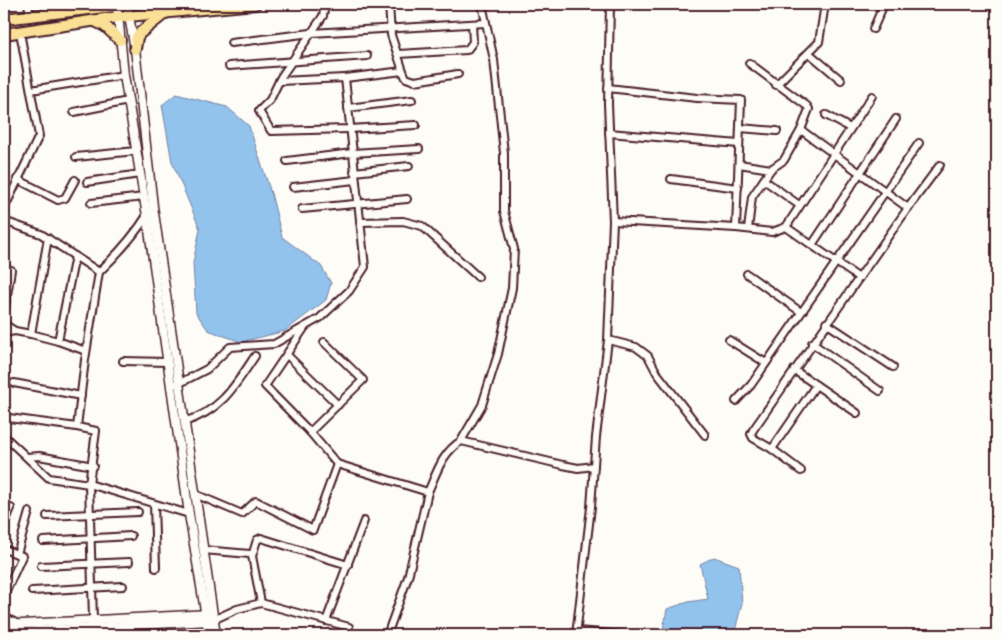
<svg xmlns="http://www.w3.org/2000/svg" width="1001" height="639" viewBox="0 0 1001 639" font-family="'Playpen Sans',sans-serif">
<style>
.water{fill:#92c3ed;stroke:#75819f}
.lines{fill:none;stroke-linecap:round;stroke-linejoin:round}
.minor-casing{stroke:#4a1f2b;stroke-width:10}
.tertiary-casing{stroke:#4a1f2b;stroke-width:11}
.primary-casing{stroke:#4a1f2b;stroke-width:14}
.minor{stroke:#fdfcf7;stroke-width:6}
.tertiary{stroke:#fdfcf7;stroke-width:8}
.primary{stroke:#f9e096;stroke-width:10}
</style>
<rect width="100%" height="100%" fill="#fdfcf7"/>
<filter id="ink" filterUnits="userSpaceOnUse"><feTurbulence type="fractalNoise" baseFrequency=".02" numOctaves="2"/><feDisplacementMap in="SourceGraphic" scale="10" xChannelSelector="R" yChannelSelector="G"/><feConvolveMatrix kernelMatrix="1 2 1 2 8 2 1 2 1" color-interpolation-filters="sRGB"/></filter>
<g filter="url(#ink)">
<g class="water">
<path d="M176,94L227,107L249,126L271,193L282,237L321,266L331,283L326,300L285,331L241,342L208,330L196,313L193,263L200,229L172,162L162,105Z"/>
<path d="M714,557L739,566L742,603L734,635H662L667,609L688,602L708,599L700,564Z"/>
</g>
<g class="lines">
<defs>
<g id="minor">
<path d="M28,4L30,16"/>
<path d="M325,4L323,16L281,77L270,100L259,111L271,131L349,129L416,125"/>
<path d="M482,4L494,60L504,153V211L514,249L512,288L498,354L482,405L461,441L563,465L578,468L594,466"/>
<path d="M873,29L884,4"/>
<path d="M231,43L311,33L486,23"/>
<path d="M809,53L841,80"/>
<path d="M398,54L467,50L473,42L472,24"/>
<path d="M749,63L807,106L809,109L801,130"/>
<path d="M229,66L367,56"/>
<path d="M403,71L406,78L415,81L458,74"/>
<path d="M345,78L403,71L391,35L389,4"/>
<path d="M776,85L819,42L825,4"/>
<path d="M608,88L697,98L741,100L736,228L772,232L786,227L859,278L753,430L751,434L753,438L772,449"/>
<path d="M31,90L124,75"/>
<path d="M348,108L412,100"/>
<path d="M74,112L128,101"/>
<path d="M826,115L850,128"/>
<path d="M740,128L777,131"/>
<path d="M609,133L739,144"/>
<path d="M76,157L136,151"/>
<path d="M287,161L352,153L419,149"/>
<path d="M739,164L771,169"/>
<path d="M354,172L409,166"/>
<path d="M17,179L58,200L65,198L75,180"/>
<path d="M671,179L738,188"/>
<path d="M764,180L799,205"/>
<path d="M87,182L140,174"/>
<path d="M293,187L355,180"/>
<path d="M91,203L144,197"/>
<path d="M908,208L940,165"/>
<path d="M4,209L39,136L20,32"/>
<path d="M302,209L407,199"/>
<path d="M4,221L41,234L99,272L85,360L77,427L96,431L89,484L189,514"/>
<path d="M613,221L736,228"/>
<path d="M360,222L403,221L422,226L478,277"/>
<path d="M786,227L872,96"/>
<path d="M748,229L752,197L771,169L784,160L801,130L908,208L859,278"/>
<path d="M48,238L31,334L58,341"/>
<path d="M812,245L896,119"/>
<path d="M75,256L58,341L86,351"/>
<path d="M4,268L11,270L4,314"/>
<path d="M99,272C118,254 134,236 148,214"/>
<path d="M747,274L801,312"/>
<path d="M826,323L893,367"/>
<path d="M4,324L15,331L31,334"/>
<path d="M4,333L15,331"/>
<path d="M608,340L636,347L648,356L657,373L705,435"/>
<path d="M729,340L766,363"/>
<path d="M812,343L880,391"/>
<path d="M287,355L338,405"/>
<path d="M123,361L168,362"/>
<path d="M794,370L857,413"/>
<path d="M14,383L81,396"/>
<path d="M175,384H178L207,369L230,347L274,344L320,318L349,291L365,267L345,78L279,81"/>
<path d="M736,401L751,385L919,143"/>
<path d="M9,418L77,427"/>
<path d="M184,422C221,411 235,386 255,356"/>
<path d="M310,432L363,380L324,342"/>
<path d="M4,436L49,478L89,484L93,619"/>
<path d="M27,457L39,456L93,466"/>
<path d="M337,464L428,492L408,577L387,635"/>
<path d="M801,471L772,449L816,385"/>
<path d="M428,492C437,472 442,453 461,441"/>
<path d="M195,494L242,514L256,501L313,530L337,464L310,432L265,386L305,327"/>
<path d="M154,504L156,568"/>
<path d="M47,516L138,512"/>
<path d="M4,525L11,508"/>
<path d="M43,541L131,536"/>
<path d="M4,549L22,556L4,596"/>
<path d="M203,550L250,554L252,556L261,603"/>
<path d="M17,554L29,512"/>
<path d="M252,556L257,540L261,538L348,565"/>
<path d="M41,566L129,562"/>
<path d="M32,591L123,586"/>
<path d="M4,617L18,624"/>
<path d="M213,620L237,609L261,603L349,627"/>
<path d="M326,621L364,521"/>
<path d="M577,631L625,635"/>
<path d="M134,635L135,622"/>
<path d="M576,635L591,507L596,437L608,340L613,221L608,104L610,4"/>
</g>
<g id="tertiary">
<path d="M117,4L124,75L147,216L189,514L209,635"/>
<path d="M128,11L135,49L153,206L216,635"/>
<path d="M4,625L209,614"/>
<path d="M4,633L209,621"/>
</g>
<g id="primary">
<path d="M4,19L130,4"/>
<path d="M95,21L105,26L120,40"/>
<path d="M4,34L118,17L255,4"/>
<path d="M135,49L137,37L140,33L165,13"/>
</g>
</defs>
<use href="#minor" class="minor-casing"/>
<use href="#tertiary" class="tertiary-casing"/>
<use href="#primary" class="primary-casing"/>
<use href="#minor" class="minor"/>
<use href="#tertiary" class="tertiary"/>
<use href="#primary" class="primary"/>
</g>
</g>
<rect width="1001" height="639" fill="none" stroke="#fdfcf7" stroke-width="20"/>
<rect x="10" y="10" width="981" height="619" fill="none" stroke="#4a1f2b" stroke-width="2" filter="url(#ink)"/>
</svg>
